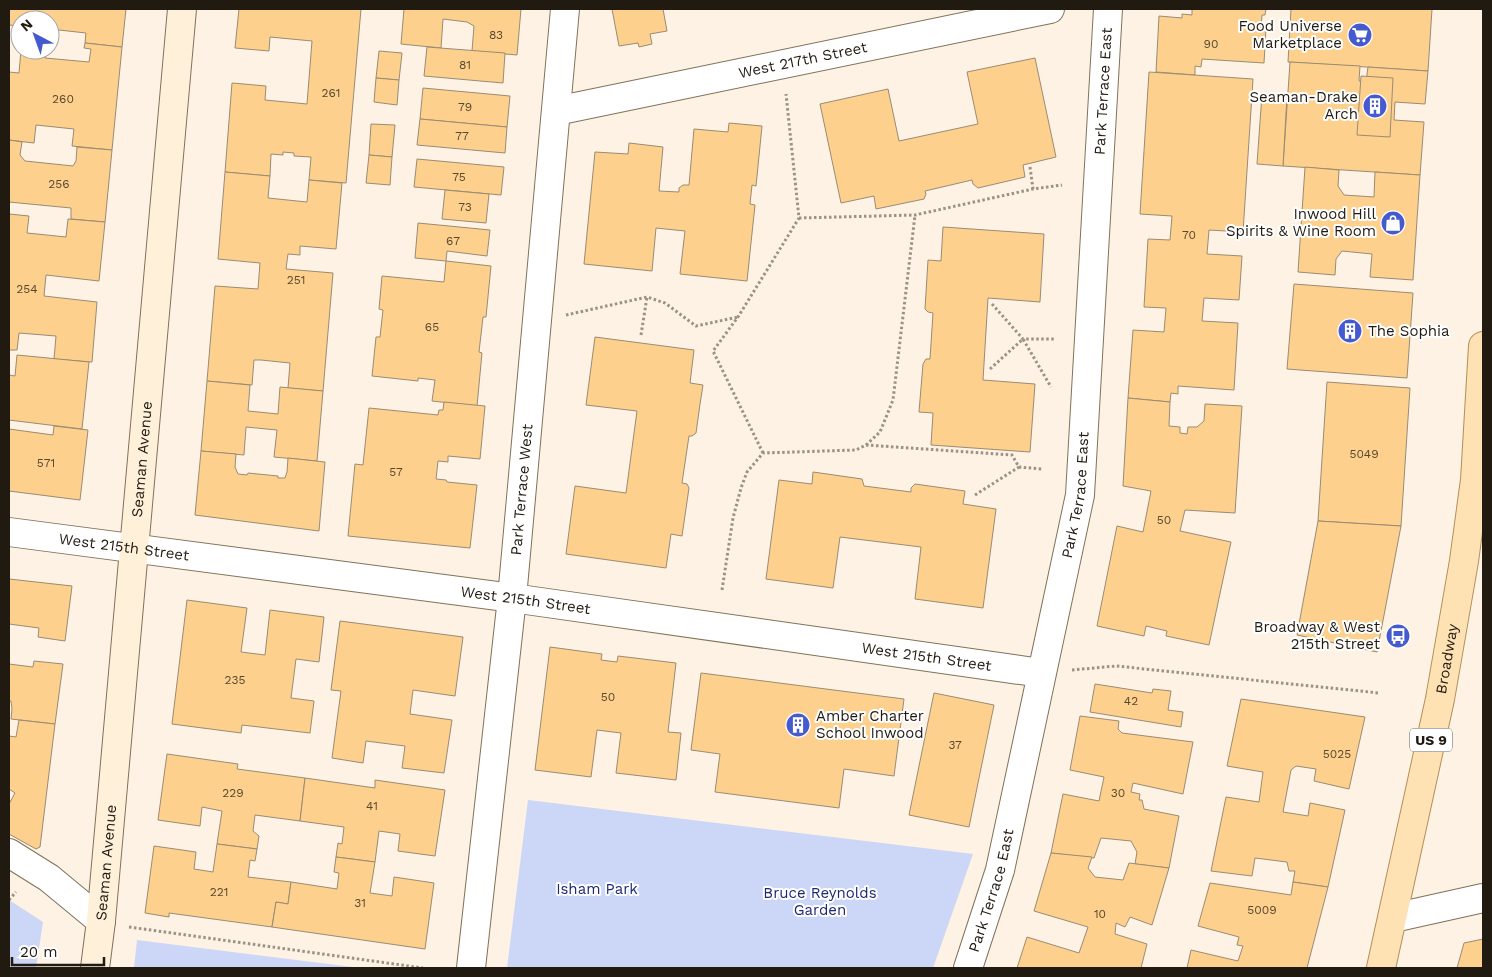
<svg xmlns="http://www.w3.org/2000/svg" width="1492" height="977" viewBox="0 0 1492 977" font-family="'Work Sans',sans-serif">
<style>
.green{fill:#ccd6f6}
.building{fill:#fdd18d;stroke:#9b8b73}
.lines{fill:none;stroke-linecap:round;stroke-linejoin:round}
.street-casing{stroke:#81715a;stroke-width:30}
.secondary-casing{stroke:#81715a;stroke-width:30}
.primary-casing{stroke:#b18f59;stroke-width:30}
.path{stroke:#9b9285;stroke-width:3;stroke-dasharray:2.5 2.5;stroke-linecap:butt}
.street{stroke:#fff;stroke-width:28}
.secondary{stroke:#fff0d9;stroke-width:28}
.primary{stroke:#ffe2b3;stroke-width:28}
.labels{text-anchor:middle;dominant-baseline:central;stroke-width:4;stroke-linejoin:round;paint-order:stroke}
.number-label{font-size:12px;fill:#584830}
.shield{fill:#fff;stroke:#645f58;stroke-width:1}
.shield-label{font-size:14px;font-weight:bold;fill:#211a11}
.poi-label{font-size:15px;fill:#211a11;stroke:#fff;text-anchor:end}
.street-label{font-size:15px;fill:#211a11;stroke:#fff}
.park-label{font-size:15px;fill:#1e2974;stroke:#fff}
</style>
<rect width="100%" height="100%" fill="#fdf2e3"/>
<g class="green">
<path d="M528,800L973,854L933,968H507Z"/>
<path d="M9,900L43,922L36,968H9Z"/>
<path d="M137,940L361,968H134Z"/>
</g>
<g class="building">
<path d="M9,9H126L122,47L85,43L86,33L50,29V20H20V26L9,25Z"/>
<path d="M239,9H361L346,183L309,180L311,157L294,156V153L283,152V155L271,154L270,176L225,172L232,83L266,86L265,100L307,104L312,41L270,37L269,51L235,48Z"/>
<path d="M404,9H521L517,55L472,51L474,26L467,22L443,19L441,48L401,44Z"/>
<path d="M612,9H663L667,31L650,34L652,44L639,47L638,43L619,46Z"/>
<path d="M1192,9H1266L1265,15H1262L1261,28H1266L1264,63L1202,59L1201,67L1195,66V75L1156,72L1159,16L1182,18V14L1192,15Z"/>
<path d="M1291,9H1432L1428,71L1288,62Z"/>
<path d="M85,43L122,47L112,150L72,146L74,129L36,125L34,143L9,140V72L19,73L21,50H46L45,58L89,62L91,49L84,48Z"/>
<path d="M427,47L505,53L503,83L424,76Z"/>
<path d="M379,51L402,53L399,80L376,78Z"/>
<path d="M1035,58L1056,157L1023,165L1025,177L978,188L973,184L972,180L925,191L926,194L924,199L876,209L874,196L841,203L820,104L888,89L899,141L978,124L967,72Z"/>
<path d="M1290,62L1360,66L1359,81L1366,82L1368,67L1428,71L1425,104L1395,102L1394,120L1424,122L1420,175L1283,166Z"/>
<path d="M1149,72L1253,79L1243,232L1209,230L1207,254L1242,256L1239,300L1204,298L1202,321L1238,323L1234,390L1178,386V394L1171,393L1170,402L1128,398L1133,330L1164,332L1166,308L1144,307L1148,239L1170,240L1172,216L1140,214Z"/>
<path d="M1361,76L1393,78L1390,137L1357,135Z"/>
<path d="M376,78L399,80L397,105L374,102Z"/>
<path d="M423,88L510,96L507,127L420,119Z"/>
<path d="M1262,94L1287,96L1283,166L1257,164Z"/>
<path d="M420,119L507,127L505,153L417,145Z"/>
<path d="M729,123L762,126L756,186L752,185L750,204L755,205L747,281L680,274L685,231L656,228L652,271L584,264L595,152L628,154L629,143L663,147L659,191L679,192V188L683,185H689L694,129L728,132Z"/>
<path d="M371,124L395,125L392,157L369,155Z"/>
<path d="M9,140L22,142L20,155L25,161L73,166L76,161L77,147L112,150L105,222L71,219V208L9,202Z"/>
<path d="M369,155L392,157L390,185L366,183Z"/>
<path d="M417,159L504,167L501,195L414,187Z"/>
<path d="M1305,167L1339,170L1338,186L1344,195L1374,197L1375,172L1420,175L1413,280L1370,277L1372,254L1342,251L1336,259L1335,275L1298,272Z"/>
<path d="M225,172L270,176L268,198L307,202L309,180L342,183L336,249L300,246V255L288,254L286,269L333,273L323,391L288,388L290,363L261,360H254L252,385L207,381L215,286L258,289L260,263L218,259Z"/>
<path d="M445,190L489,194L486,223L442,219Z"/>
<path d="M9,214L29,216L27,233L66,237L68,219L105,222L99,281L46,275L44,296L97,302L92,362L54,359L56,336L19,333L17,350H9Z"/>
<path d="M418,223L490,230L487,256L447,251L446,261L415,258Z"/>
<path d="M943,227L1044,234L1040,302L988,298L983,380L1035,384L1030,452L931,445L933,413L919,412L923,364L926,359H930L933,313L928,312L925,309L928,260L941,261Z"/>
<path d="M446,261L491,266L486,317H483L479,352L482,353L477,406L432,401L435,380L418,378V381L372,376L376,337H380L383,310L379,309L382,276L444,282Z"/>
<path d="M1294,284L1413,293L1407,378L1287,369Z"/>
<path d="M595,337L694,350L690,383L703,385L700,404L696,433L692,436H689L682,483L687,484L689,488L682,536L671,534L666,568L566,554L575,486L626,493L637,411L586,405Z"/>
<path d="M17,355L89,362L82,429L9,420V375L15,376Z"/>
<path d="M207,381L250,385L248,411L278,414L280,387L323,391L317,461L274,457L277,430L246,427L244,455L201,451Z"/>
<path d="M1327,382L1410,388L1401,526L1318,521Z"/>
<path d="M1128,398L1170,402L1169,426L1180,427V433L1187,434L1188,427H1197L1204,421L1205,404L1242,406L1235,513L1185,510L1180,531L1231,542L1209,645L1166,636L1167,631L1146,626L1144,636L1097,626L1117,526L1143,532L1151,491L1123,486Z"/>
<path d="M444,402L485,406L480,459L448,456V462L438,461L436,479L446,480L447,482L477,485L470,548L348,536L355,464L363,465L369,408L438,415L439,410H443Z"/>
<path d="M54,426L88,430L80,500L9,491V429L53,435Z"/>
<path d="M201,451L236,454L235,467L238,474L247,475L248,473L278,476V478H285L287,472L288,458L325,462L319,531L195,515Z"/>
<path d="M813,472L862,479L864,486L911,492V488L915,484L965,491L963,504L996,509L983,608L915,599L921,547L840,537L833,588L766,579L779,480L812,484Z"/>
<path d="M1318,521L1401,526L1377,652L1297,635Z"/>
<path d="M9,579L72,586L65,641L38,637L39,628L9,624Z"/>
<path d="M187,600L247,608L241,652L265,655L270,610L324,617L319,662L296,659L291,698L314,701L310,733L242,725L241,733L172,724Z"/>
<path d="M340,621L463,637L455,696L413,690L410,714L452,720L444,773L402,768L405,746L366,741L363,763L332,758L341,691L331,690Z"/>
<path d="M550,647L602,654L601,660L617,662L618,656L676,663L668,732L681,733L676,780L616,773L621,733L597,730L591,777L535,770Z"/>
<path d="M34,661L63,664L55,724L11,719L12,709L11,701H9V664L33,667Z"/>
<path d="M701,673L904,699L894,776L844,769L839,808L715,792L720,754L691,750Z"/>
<path d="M1095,684L1152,693L1153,689L1171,691L1168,710L1183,712L1181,727L1090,712Z"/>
<path d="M934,693L994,705L969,827L909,815Z"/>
<path d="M1241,699L1365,717L1349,789L1314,781L1316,769L1296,766L1291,770L1283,812L1308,816L1310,803L1345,810L1328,887L1293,882L1295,871H1289L1287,862L1255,858L1252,876L1211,871L1226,797L1259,802L1263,772L1227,766Z"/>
<path d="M1080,716L1119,721L1118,729L1122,733L1193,742L1183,794L1133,783L1131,792L1140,794L1139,800H1142L1144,809L1179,816L1169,868L1135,864L1137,852L1131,841L1101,838L1094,858L1051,853L1063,794L1099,801L1104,777L1070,770Z"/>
<path d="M19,720L55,724L40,847L36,849L9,834V804L15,793L9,789V736L16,737Z"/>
<path d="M167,754L238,764L237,769L305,778L300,821L255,815L253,831L259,836L257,849L217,844L222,811L202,807L200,826L158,820Z"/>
<path d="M305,778L375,788V780L445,790L435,856L398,851L400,834L379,831L375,862L336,857L338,843L342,844L344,827L300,821Z"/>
<path d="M217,844L257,849L255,861L250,860L248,877L291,882L288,904L276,902L272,927L169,913V917L145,913L154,846L196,852L194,869L213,872Z"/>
<path d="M1051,853L1092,857L1088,868L1095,877L1123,880L1129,863L1169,868L1152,925L1130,917L1125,927L1116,923L1115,934L1147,944L1141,968H1017L1027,937L1079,953L1088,927L1034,911Z"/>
<path d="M336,857L375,862L370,893L392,896L394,877L434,883L425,949L272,927L276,902L288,904L291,882L337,889L339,873L334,872Z"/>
<path d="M1293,882L1328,887L1307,968H1187L1191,950L1238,961L1243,946L1237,945L1239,937L1198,926L1210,883L1291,895Z"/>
<path d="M1483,939V968H1457L1464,943Z"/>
</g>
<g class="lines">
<defs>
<g id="street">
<path id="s1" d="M556,111L1050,9"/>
<path id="s2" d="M9,532L512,598L1041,673"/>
<path d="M9,853L49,878L101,921"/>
<path d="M1393,918L1483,898"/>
<path id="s3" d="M471,968L512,598L565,9"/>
<path id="s4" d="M968,968L1000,870L1080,495L1108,9"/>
</g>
<g id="secondary">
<path id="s5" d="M95,968L101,921L182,9"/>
</g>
<g id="primary">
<path id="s6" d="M1381,968L1440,699L1464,561L1475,480L1483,346"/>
</g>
</defs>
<use href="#street" class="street-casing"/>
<use href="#secondary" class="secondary-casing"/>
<use href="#primary" class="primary-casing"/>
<g class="path">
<path d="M1030,167L1033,189"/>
<path d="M799,218L915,215L1033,189L1062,185"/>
<path d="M992,304L1023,339H1054"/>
<path d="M566,315L647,297L665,303L696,326L738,317"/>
<path d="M641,335L647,297"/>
<path d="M990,369L1023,339L1051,387"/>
<path d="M866,445L1012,455L1019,467L1042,469"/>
<path d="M763,453L713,351L738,317L799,218L786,94"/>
<path d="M975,495L1019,467"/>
<path d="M722,590L733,518L741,488L747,472L763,453L856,450L866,445L880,432L893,400L915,215"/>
<path d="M1072,670L1116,666L1379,693"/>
<path d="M9,900L16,892"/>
<path d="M129,927L423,968"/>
</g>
<use href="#street" class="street"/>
<use href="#secondary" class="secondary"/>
<use href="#primary" class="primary"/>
</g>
<defs>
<symbol id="supermarket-disc" viewBox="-11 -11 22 22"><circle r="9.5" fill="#455ace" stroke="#fff"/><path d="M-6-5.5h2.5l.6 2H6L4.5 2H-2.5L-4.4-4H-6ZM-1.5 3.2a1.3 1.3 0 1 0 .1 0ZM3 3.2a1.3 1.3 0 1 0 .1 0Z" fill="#fff"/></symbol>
<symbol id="building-disc" viewBox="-11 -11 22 22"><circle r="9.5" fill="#455ace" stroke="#fff"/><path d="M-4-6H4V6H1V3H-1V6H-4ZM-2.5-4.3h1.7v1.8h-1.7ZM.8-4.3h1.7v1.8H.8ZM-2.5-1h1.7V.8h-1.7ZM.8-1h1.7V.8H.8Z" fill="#fff"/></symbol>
<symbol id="shop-disc" viewBox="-11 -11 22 22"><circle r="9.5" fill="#455ace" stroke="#fff"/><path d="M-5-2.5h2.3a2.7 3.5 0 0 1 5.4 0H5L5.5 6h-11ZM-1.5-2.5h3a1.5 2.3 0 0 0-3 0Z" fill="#fff"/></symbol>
<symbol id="bus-disc" viewBox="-11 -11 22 22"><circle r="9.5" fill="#455ace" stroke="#fff"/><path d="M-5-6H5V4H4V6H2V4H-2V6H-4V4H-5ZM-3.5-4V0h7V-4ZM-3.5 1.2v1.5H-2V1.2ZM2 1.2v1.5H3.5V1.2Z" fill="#fff"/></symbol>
</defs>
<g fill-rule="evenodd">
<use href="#supermarket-disc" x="1346" y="21" width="28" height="28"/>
<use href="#building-disc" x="1361" y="92" width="28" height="28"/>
<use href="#shop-disc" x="1379" y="209" width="28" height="28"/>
<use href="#building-disc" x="1336" y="317" width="28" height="28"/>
<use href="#bus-disc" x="1384" y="622" width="28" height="28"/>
<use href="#building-disc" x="784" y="711" width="28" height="28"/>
</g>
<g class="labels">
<g class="number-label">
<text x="496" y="35">83</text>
<text x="1211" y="44">90</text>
<text x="465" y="65">81</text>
<text x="331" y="93">261</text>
<text x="63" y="99">260</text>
<text x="465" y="107">79</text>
<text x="462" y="136">77</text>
<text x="459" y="177">75</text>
<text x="59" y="184">256</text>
<text x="465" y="207">73</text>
<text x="1189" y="235">70</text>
<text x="453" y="241">67</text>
<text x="296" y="280">251</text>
<text x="27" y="289">254</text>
<text x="432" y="327">65</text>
<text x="1364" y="454">5049</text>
<text x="46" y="463">571</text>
<text x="396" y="472">57</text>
<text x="1164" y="520">50</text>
<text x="235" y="680">235</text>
<text x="608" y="697">50</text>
<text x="1131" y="701">42</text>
<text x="955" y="745">37</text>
<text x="1337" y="754">5025</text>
<text x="233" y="793">229</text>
<text x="1118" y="793">30</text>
<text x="372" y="806">41</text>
<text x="219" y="892">221</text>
<text x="360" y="903">31</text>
<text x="1262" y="910">5009</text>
<text x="1100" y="914">10</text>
</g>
<rect class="shield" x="1410" y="728.5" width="42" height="23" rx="4"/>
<g class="shield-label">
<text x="1431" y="740">US 9</text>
</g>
<g class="poi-label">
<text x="1342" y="26">Food Universe<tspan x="1342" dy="17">Marketplace</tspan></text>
<text x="1358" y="97">Seaman-Drake<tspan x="1358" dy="17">Arch</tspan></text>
<text x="1376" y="214">Inwood Hill<tspan x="1376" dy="17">Spirits &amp; Wine Room</tspan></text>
<text x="1368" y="331" text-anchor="start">The Sophia</text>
<text x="1380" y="627">Broadway &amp; West<tspan x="1380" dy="17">215th Street</tspan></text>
<text x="816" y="716" text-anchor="start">Amber Charter<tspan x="816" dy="17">School Inwood</tspan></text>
</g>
<g class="street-label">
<text stroke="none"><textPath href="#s1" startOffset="252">West 217th Street</textPath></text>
<text stroke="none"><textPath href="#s4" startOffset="891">Park Terrace East</textPath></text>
<text stroke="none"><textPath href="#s5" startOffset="511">Seaman Avenue</textPath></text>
<text stroke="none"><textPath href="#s3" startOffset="481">Park Terrace West</textPath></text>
<text stroke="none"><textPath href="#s4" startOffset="486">Park Terrace East</textPath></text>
<text stroke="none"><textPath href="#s2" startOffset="116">West 215th Street</textPath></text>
<text stroke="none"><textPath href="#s2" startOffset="521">West 215th Street</textPath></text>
<text stroke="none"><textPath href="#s2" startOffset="926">West 215th Street</textPath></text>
<text stroke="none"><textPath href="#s6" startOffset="316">Broadway</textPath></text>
<text stroke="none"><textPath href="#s5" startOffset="106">Seaman Avenue</textPath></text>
<text stroke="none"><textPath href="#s4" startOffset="81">Park Terrace East</textPath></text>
</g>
<g class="park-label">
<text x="597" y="889">Isham Park</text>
<text x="820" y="893">Bruce Reynolds<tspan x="820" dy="17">Garden</tspan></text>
</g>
</g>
<rect width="1492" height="977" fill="none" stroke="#211a11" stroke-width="20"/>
<g transform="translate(35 35) rotate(319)"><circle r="24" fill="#ffffff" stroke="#a6a3a0"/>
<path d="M0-4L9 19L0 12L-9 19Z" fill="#455ace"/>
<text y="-8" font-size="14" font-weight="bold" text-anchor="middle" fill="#211a11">N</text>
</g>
<path d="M12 957v8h92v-8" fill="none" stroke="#211a11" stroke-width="2.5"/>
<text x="20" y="957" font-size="15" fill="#211a11" stroke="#ffffff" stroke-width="4" paint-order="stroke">20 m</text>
</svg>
